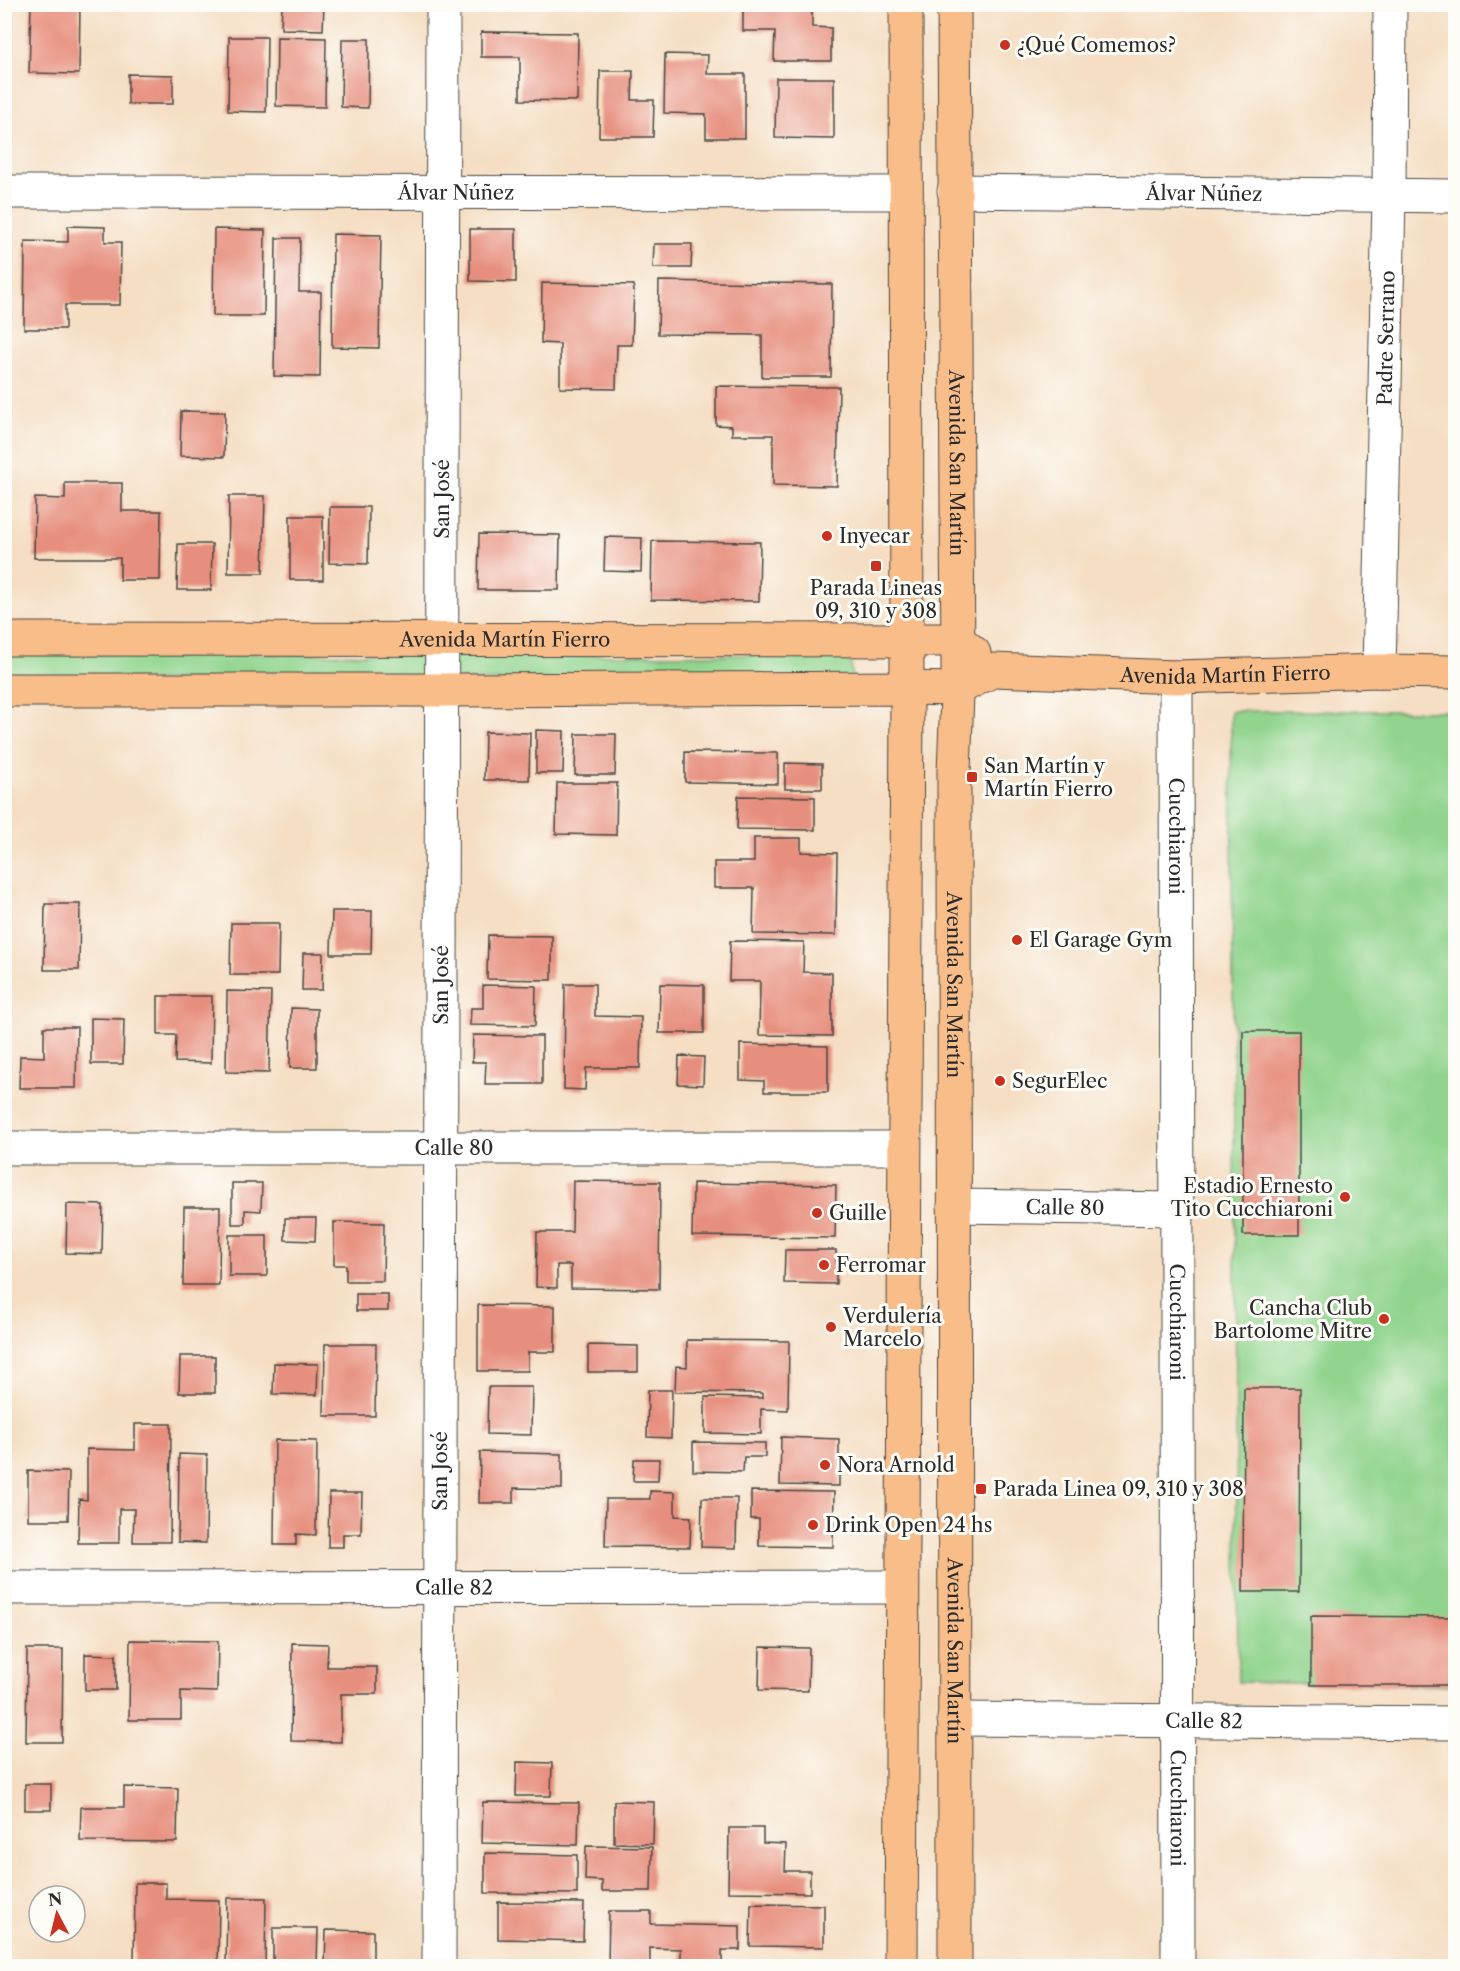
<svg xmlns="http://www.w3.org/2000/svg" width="1460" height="1971" viewBox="0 0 1460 1971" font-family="'Libre Caslon Text',serif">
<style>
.green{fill:#90d48d;stroke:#5e805c;stroke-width:1.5}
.building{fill:#e78f7e}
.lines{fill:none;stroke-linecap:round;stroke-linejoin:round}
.minor-casing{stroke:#494642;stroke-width:35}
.major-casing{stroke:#494642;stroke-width:35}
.minor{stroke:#fff;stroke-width:33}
.major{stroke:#f8bd89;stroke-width:33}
.poi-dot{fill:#c8321e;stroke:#fdfcf7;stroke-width:2}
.labels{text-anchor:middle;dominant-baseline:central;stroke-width:6;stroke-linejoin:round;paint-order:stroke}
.poi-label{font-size:20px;fill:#2b2b2b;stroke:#fdfcf7;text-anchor:start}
.street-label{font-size:20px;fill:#2b2b2b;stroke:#fdfcf7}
</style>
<rect width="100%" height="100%" fill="#fdfcf7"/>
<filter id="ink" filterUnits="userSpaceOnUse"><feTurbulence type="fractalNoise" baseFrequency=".0167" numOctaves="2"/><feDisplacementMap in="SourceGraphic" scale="12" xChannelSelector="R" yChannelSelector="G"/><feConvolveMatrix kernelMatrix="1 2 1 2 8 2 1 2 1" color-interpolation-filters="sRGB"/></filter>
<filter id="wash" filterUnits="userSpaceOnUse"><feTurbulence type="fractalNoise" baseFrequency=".008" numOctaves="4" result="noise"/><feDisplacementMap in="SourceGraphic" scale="24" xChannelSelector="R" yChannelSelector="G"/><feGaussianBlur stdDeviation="1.35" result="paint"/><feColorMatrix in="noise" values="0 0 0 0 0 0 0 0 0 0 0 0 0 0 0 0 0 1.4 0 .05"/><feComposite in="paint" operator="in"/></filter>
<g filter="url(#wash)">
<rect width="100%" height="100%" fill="#f5dec3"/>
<g class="green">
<path d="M5,654L850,655L853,681L5,680Z"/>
<path d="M1231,711H1455V1686L1238,1682Z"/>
</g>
<g id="blocks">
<g class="building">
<path d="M31,4H80L79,74L29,73Z"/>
<path d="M282,4H324L323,30L281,29Z"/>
<path d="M743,4H812V27L831,28V61H774L775,31H743Z"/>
<path d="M481,32L578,33L577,101L520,100V57H481Z"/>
<path d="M229,37H267L266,112L228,111Z"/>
<path d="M277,37L326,38L325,107L276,106Z"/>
<path d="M342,39H369L368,108L341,107Z"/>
<path d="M665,54L708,55L707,74H745V138H706V114L664,113Z"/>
<path d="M600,71H633L632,100H654L653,137H599Z"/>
<path d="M128,74L173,75V104H128Z"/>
<path d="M776,78H834V139L775,138Z"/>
<path d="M68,226L105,227V242H121L120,305H65V329H24L25,241L68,242Z"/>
<path d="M214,229L265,230L264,316H213Z"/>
<path d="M470,229H516V282L470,281Z"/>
<path d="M333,234L381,235L379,348L332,347Z"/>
<path d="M276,238H300L299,292H321L320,377L274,376Z"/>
<path d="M654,244H692L691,268H653Z"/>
<path d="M659,281L832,284L831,377H762V335L658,334Z"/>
<path d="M542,283L634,285L632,345H617L616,389L560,388V344L541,343Z"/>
<path d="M716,386L839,387L837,486L773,485V435H732V426L716,425Z"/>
<path d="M181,411L225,412L224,457L180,456Z"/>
<path d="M65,483H122V511H161L160,580H120V558H34L35,498L65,499Z"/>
<path d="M229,496H265L263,573H228Z"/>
<path d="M330,507H369L368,564L329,563Z"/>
<rect x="290" y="516" width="33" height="64"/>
<path d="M479,534L560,535L559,590H478Z"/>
<path d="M605,537L642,538L641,572L604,571Z"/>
<path d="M652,541L760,542L759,601L651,600Z"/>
<path d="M178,544H212L211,590H177Z"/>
<path d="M536,730L564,731L563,773H536Z"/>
<path d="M485,732L530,733L529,780H484Z"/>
<path d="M576,734H616L615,775H575Z"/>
<path d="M685,752L778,753V784L685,782Z"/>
<path d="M785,763L822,764V789H785Z"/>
<path d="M557,783H617L616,835L556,834Z"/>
<path d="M738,796L815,797V830L737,829Z"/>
<path d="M754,838H801V852L837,853L836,935L753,934L754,888H714V862H754Z"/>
<path d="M45,904H80L79,970H44Z"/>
<path d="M332,911H372L371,954H331Z"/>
<path d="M231,923H279L278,975H230Z"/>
<path d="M488,935L552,936V980L487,979Z"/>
<path d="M730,941L804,942L803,972L832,973V1036L759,1035L760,981H729Z"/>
<path d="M303,953H323L322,990H302Z"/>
<path d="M565,984H595V1016L641,1017L640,1068H586L585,1090L564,1089Z"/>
<path d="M660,984L704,985V1033H659Z"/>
<path d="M483,985L536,986L535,1026L470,1025L471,1008H483Z"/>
<path d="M227,991L271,992L269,1073L226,1072Z"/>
<path d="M158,996H212L211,1063L175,1062L176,1035H158Z"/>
<path d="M291,1008L317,1009V1068H290Z"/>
<path d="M91,1018L124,1019L123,1064H91Z"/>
<path d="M44,1027H77L76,1088H19L20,1056L44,1057Z"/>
<rect x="1243" y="1031" width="56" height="204"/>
<path d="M473,1035L542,1036V1084H485L486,1062H472Z"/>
<path d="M740,1044L828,1046V1092H764V1081L740,1080Z"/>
<path d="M679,1056L704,1057L703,1085L678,1084Z"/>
<path d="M573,1181L660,1182L659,1289L571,1288V1265H557V1288L536,1287L537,1232H572Z"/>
<path d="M232,1183H262L261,1211L245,1210V1224H232Z"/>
<path d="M693,1183L836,1185L835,1238L692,1236Z"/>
<path d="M67,1204L103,1205L102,1254L66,1253Z"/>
<path d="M184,1207H220L219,1285H183Z"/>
<path d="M285,1218H316L315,1241L285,1240Z"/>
<path d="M334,1222L384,1223L383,1281H346V1265H334Z"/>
<rect x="229" y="1235" width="38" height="41"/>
<path d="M785,1250H836V1284L784,1283Z"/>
<rect x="356" y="1294" width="32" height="17"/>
<path d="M478,1305L555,1306V1352H528V1371H478Z"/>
<path d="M687,1340L789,1341L788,1410L761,1409V1434L705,1433V1397L762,1398V1393L675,1392L676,1366L687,1367Z"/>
<path d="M325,1344H376L375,1416H324Z"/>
<path d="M588,1345L638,1346V1372H588Z"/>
<path d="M180,1356H215V1393H179Z"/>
<path d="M274,1363L318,1364L317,1395L273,1394Z"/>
<path d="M488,1387H532L531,1435L487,1434Z"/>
<path d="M1244,1388H1300L1299,1592H1243Z"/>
<path d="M648,1390H672L671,1438L647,1437Z"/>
<path d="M135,1424H171L170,1542H133L134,1509H119V1543H78L79,1499L87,1500V1449L135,1450Z"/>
<path d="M781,1437L839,1439V1486L780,1485Z"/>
<path d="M275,1440L317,1441L316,1535L296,1534V1545H274Z"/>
<path d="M693,1442L765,1443V1457H744L743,1472L693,1471Z"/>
<path d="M480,1452L562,1454V1489L514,1488V1503H479Z"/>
<path d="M179,1454L207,1455L206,1543L178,1542Z"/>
<path d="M634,1459H659L658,1481H633Z"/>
<path d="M28,1471L69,1472L68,1520H28Z"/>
<path d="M650,1491L675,1492V1516L691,1517L690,1547L605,1546L606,1499H650Z"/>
<path d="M751,1491L834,1492L833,1547L759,1546V1519H751Z"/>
<path d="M329,1493H362L361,1534H343V1547H328Z"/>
<path d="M702,1498H737L736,1548L701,1547Z"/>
<path d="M1311,1616L1456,1617V1685H1311Z"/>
<path d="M130,1640L218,1641L217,1692L181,1691V1720H129Z"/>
<path d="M292,1643L328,1644L327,1667H377V1694H341V1742L291,1741Z"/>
<path d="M760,1647L809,1648L808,1691L759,1690Z"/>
<path d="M27,1649H63L62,1742H26Z"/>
<path d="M85,1654L116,1655V1690H85Z"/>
<path d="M517,1762L552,1763L551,1796H516Z"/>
<rect x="25" y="1784" width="26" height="26"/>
<path d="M124,1787L178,1788L177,1842L80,1841L81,1807H124Z"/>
<path d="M614,1801L654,1802L653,1844L614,1843Z"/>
<path d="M483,1802L579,1803L578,1845L482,1843Z"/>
<path d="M729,1828H763V1843L786,1844L785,1871H810V1893L728,1892Z"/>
<path d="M586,1846L652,1847L651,1891H602V1881L585,1880Z"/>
<path d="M485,1853L577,1855V1894L485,1893Z"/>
<path d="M135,1883H166V1899L219,1900L218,1966L134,1965Z"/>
<path d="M227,1898H266L265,1966H226Z"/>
<path d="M498,1902L584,1903L583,1941L498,1939Z"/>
<path d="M751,1904L824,1905V1947L750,1946Z"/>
<path d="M609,1911H651V1924L740,1926V1950H722V1966H681V1949L650,1948V1966H608Z"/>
<path d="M273,1928H318L317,1966H273Z"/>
<path d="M326,1930L373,1931V1966H325Z"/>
</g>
</g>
</g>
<g filter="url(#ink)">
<use href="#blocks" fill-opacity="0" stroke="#494642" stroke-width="1.5"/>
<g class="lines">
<defs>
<g id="minor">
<path id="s1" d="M954,191L1456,196"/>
<path id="s2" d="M4,192L906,193"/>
<path id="s3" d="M1379,671L1389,196L1390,4"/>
<path id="s4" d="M1176,677L1178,1966"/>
<path id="s5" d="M4,1148H904"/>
<path id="s6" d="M954,1206L1177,1209"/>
<path id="s7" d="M4,1588L902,1587"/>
<path id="s8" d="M954,1719L1456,1723"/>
<path id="s9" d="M439,1966L443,4"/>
</g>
<g id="major">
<path id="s10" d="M954,4L958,670L954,772L955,1966"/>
<path id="s11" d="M4,639L958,640L974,653"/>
<path id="s12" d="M4,690H441L907,688L957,689L994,670L1176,677L1379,671L1456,672"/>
<path d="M901,1966L907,688L906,4"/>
</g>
</defs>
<use href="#minor" class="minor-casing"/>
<use href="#major" class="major-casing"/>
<use href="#minor" class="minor"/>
<use href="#major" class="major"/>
</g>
</g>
<g class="poi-dot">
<circle cx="1005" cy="45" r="6"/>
<circle cx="827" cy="536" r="6"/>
<rect x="870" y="560" width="12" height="12" rx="3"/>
<rect x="966" y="771" width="12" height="12" rx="3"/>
<circle cx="1017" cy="940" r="6"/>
<circle cx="1000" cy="1081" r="6"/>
<circle cx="1345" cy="1197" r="6"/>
<circle cx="817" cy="1213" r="6"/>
<circle cx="824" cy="1265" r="6"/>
<circle cx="1384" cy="1319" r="6"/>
<circle cx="831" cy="1327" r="6"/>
<circle cx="825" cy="1465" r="6"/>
<rect x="975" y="1483" width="12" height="12" rx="3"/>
<circle cx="813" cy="1525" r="6"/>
</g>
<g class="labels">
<g class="poi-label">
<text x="1017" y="45">¿Qué Comemos?</text>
<text x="839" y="536">Inyecar</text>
<text x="876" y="588" text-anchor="middle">Parada Lineas<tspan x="876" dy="23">09, 310 y 308</tspan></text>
<text x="984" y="766">San Martín y<tspan x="984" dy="23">Martín Fierro</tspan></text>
<text x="1029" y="940">El Garage Gym</text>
<text x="1012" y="1081">SegurElec</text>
<text x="1333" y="1186" text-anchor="end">Estadio Ernesto<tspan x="1333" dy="23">Tito Cucchiaroni</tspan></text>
<text x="829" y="1213">Guille</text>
<text x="836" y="1265">Ferromar</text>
<text x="1372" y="1308" text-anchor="end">Cancha Club<tspan x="1372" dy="23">Bartolome Mitre</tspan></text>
<text x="843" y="1316">Verdulería<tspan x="843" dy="23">Marcelo</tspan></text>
<text x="837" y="1465">Nora Arnold</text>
<text x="993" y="1489">Parada Linea 09, 310 y 308</text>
<text x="825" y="1525">Drink Open 24 hs</text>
</g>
<g class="street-label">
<text stroke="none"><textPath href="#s2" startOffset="452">Álvar Núñez</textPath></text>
<text stroke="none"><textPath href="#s1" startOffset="250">Álvar Núñez</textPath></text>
<text stroke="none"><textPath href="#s3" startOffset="333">Padre Serrano</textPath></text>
<text stroke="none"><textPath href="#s10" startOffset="459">Avenida San Martín</textPath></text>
<text stroke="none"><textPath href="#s9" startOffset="1467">San José</textPath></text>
<text stroke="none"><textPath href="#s11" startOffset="501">Avenida Martín Fierro</textPath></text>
<text stroke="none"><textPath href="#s12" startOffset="1226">Avenida Martín Fierro</textPath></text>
<text stroke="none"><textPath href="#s4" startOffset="159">Cucchiaroni</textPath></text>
<text stroke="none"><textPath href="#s10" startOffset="981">Avenida San Martín</textPath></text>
<text stroke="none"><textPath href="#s9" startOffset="981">San José</textPath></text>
<text stroke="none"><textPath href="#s5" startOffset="450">Calle 80</textPath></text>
<text stroke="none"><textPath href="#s6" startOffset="111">Calle 80</textPath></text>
<text stroke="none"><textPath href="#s4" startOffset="645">Cucchiaroni</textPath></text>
<text stroke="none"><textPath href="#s9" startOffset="495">San José</textPath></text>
<text stroke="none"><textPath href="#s7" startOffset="450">Calle 82</textPath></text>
<text stroke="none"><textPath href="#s10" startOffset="1647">Avenida San Martín</textPath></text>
<text stroke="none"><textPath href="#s8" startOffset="250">Calle 82</textPath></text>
<text stroke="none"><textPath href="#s4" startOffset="1131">Cucchiaroni</textPath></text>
</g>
</g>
<rect width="1460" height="1971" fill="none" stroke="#fdfcf7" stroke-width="24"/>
<g transform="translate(57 1914) rotate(353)"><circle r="28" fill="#fdfcf7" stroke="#a9a8a5" stroke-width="1.5"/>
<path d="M0-4.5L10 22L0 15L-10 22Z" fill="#c8321e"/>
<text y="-9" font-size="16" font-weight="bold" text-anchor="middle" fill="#2b2b2b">N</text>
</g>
</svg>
